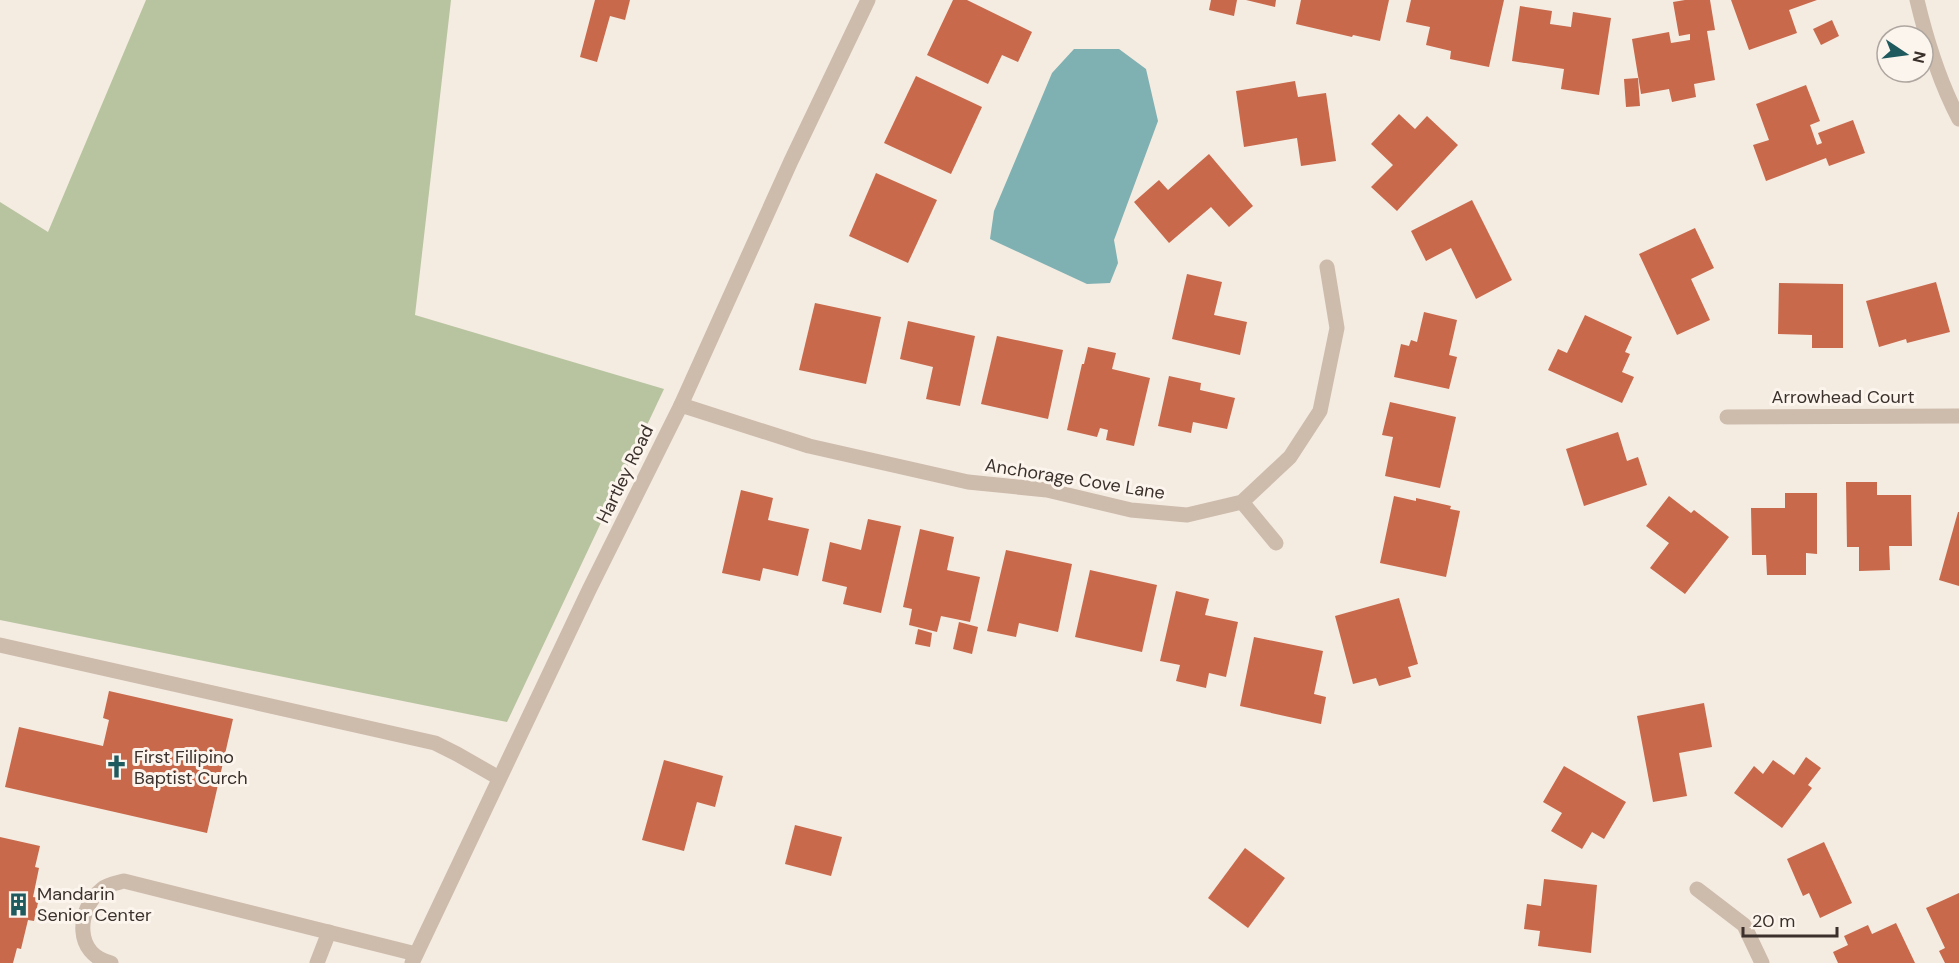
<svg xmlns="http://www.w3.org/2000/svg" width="1959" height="963" viewBox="0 0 1959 963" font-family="'DM Sans',sans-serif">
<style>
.green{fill:#b8c4a0}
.water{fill:#7fb0b2}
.building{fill:#c8694b}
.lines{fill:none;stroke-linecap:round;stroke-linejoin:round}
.minor{stroke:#cdbbac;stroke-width:15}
.labels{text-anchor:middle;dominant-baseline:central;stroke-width:6;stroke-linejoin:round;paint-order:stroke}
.street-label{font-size:18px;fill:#3b302b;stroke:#fbf5ee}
.poi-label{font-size:18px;fill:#3b302b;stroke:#fbf5ee;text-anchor:start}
</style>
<rect width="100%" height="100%" fill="#f4ebe1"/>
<path class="green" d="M146,0H451L415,315L664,389L507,722L0,620V202L48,232Z"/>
<path class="water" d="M1074,49H1119L1146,69L1158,121L1114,240L1118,263L1110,283L1087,284L990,239L994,211L1052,73Z"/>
<g class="building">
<path d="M595,0H630L625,20L610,16L597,62L580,57Z"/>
<path d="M953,0H967L1032,32L1018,62L1002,55L988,84L927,55Z"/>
<path d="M1211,0H1237L1234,16L1209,10Z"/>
<path d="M1246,0H1276L1275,7Z"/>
<path d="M1301,0H1389L1380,41L1353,35L1352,37L1296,24Z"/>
<path d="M1411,0H1504L1489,67L1450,59L1451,51L1426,45L1430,27L1406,22Z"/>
<path d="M1685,0H1710L1715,30L1707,31L1715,80L1694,84L1696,97L1672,102L1669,89L1641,94L1632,39L1669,32L1671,43L1690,40V34L1679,36L1673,2Z"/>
<path d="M1731,0H1817L1789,10L1797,33L1749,50Z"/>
<path d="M1520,6L1552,11L1550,24L1571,27L1573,12L1611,18L1599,95L1561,89L1564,69L1512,61Z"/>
<path d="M1832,20L1839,36L1821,45L1813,29Z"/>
<path d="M916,76L982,107L951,174L884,143Z"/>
<path d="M1638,78L1640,106L1626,107L1624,79Z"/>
<path d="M1295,81L1298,97L1326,93L1336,161L1301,166L1297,138L1244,147L1236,91Z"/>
<path d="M1806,85L1820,121L1810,125L1817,145L1822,143L1818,133L1853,120L1865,153L1829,166L1826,158L1766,181L1753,145L1769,140L1756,104Z"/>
<path d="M1399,114L1415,129L1427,116L1458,145L1397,211L1371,187L1393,165L1371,144Z"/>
<path d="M1209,154L1253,206L1229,227L1211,207L1169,243L1134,202L1159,180L1168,190Z"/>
<path d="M876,173L937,200L908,263L849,236Z"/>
<path d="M1472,200L1512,280L1476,299L1451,248L1426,261L1411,231Z"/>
<path d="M1695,228L1714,268L1691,279L1710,320L1677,335L1639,254Z"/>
<path d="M1187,274L1222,282L1214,315L1247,322L1240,355L1172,339Z"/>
<path d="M1936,282L1950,332L1907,343L1906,339L1879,347L1866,301Z"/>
<path d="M1779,283L1843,284V348H1812V335L1778,334Z"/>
<path d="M815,303L881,317L866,384L799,370Z"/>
<path d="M1424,312L1457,320L1449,355L1457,357L1449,389L1394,377L1401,344L1409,346L1411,340L1417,342Z"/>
<path d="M1585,315L1632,337L1625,352L1630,354L1622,372L1634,377L1622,403L1548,370L1558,349L1567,353Z"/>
<path d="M908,321L975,336L960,406L926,399L933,367L900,359Z"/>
<path d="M997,336L1063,350L1048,419L981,404Z"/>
<path d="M1088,347L1116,353L1112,369L1150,378L1134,446L1106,440L1108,430L1100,428L1097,437L1067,430L1082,364H1084Z"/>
<path d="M1169,376L1201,383L1200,390L1235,398L1227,429L1193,422L1191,433L1158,426Z"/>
<path d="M1390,402L1456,417L1440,488L1385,476L1393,437L1382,435Z"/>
<path d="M1618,432L1627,461L1638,457L1647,485L1584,506L1566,449Z"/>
<path d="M1846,482H1877V495H1911L1912,546H1889L1890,570L1859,571V547H1847Z"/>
<path d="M741,490L773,498L768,520L809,529L798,576L763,568L760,581L722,573Z"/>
<path d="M1785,493H1817V554L1806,553V575H1767L1766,555H1752L1751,508H1785Z"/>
<path d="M1394,496L1416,501V498L1451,506L1450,509L1460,511L1446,577L1380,563Z"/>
<path d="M1669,496L1691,513L1694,510L1729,537L1685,594L1650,568L1669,543L1646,526Z"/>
<path d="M1958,512H1959V586L1939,580Z"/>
<path d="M868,519L901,526L881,613L843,604L847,587L822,581L830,542L861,550Z"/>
<path d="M920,529L954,537L947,570L980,577L970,622L941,616L937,632L909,625L912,609L903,607Z"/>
<path d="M1006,550L1072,564L1058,632L1019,623L1016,637L987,631Z"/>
<path d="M1090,570L1157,585L1142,652L1075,637Z"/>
<path d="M1176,591L1209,599L1205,615L1238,622L1226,677L1209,673L1206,688L1176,681L1180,665L1160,661Z"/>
<path d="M1399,598L1418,664L1408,667L1411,677L1379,686L1376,678L1353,684L1335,616Z"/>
<path d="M959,622L978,627L972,654L953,649Z"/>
<path d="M918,629L932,633L930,647L915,644Z"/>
<path d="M1254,637L1323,651L1314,694L1326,697L1321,724L1240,706Z"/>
<path d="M109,691L233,719L207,833L5,787L19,727L103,746L109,720L103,718Z"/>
<path d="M1704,703L1712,747L1679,753L1687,796L1653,802L1637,716Z"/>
<path d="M1806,757L1821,768L1808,785L1812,788L1782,828L1734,793L1754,766L1763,774L1773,760L1794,775Z"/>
<path d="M664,760L723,776L715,807L697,802L684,851L642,840Z"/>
<path d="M1564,766L1626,802L1604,839L1592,832L1582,849L1551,831L1562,813L1543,802Z"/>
<path d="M795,825L842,837L831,876L785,864Z"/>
<path d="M0,837L40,846L35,867L39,868L33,897L39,898L34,921L28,920L21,949L17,948L13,963H0Z"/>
<path d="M1824,842L1852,903L1820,918L1809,893L1803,896L1787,859Z"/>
<path d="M1245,848L1285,878L1248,928L1208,898Z"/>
<path d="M1544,879L1597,885L1591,953L1538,946L1540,931L1524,929L1527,904L1541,906Z"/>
<path d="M1959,893V963H1945L1939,951L1945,948L1926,908Z"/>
<path d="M1896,923L1915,963H1838L1833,952L1848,945L1844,936L1868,925L1872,934Z"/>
</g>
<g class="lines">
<g class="minor">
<path d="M1917,0C1927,42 1939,81 1959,119"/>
<path d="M681,405L809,446L968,482L1047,490L1131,510L1187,515L1242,502L1290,457L1320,411L1337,328L1327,267"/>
<path d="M1727,417L1959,416"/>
<path d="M1242,502L1276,543"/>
<path d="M0,645L435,743L457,754L499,778"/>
<path d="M1697,889L1744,925L1762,963"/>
<path d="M111,963C74,954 76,910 102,889C108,884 117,883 124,881L416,954"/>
<path d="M317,963L329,932"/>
<path d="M412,963L589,590L681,405L791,161L868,0"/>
</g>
</g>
<defs>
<symbol id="church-bare" viewBox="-9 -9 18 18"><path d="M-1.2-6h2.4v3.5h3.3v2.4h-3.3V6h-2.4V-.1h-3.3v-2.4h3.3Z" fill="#1f5a5e" stroke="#fbf5ee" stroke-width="2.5" paint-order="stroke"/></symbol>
<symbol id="building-bare" viewBox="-9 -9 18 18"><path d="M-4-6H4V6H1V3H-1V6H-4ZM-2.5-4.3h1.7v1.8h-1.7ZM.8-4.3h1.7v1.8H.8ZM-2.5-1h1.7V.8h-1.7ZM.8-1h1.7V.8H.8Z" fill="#1f5a5e" stroke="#fbf5ee" stroke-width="2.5" paint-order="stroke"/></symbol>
</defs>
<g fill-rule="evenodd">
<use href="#church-bare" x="100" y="750" width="33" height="33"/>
<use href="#building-bare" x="2" y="888" width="33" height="33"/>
</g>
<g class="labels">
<g class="street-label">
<text x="1843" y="397">Arrowhead Court</text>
<text transform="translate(625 474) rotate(-64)">Hartley Road</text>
<text transform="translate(1075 479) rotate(9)">Anchorage Cove Lane</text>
</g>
<g class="poi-label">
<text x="134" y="757">First Filipino<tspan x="134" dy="21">Baptist Curch</tspan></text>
<text x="37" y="894">Mandarin<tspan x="37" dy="21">Senior Center</tspan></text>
</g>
</g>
<g transform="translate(1905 54) rotate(103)"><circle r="28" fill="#fbf5ee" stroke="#aea6a0" stroke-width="1.5"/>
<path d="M0-4.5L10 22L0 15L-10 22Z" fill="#1f5a5e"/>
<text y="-9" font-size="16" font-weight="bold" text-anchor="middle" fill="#3b302b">N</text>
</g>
<path d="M1743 927v9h94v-9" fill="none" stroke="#3b302b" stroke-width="3"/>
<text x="1752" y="927" font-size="18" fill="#3b302b" stroke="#fbf5ee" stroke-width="4.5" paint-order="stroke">20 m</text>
</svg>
